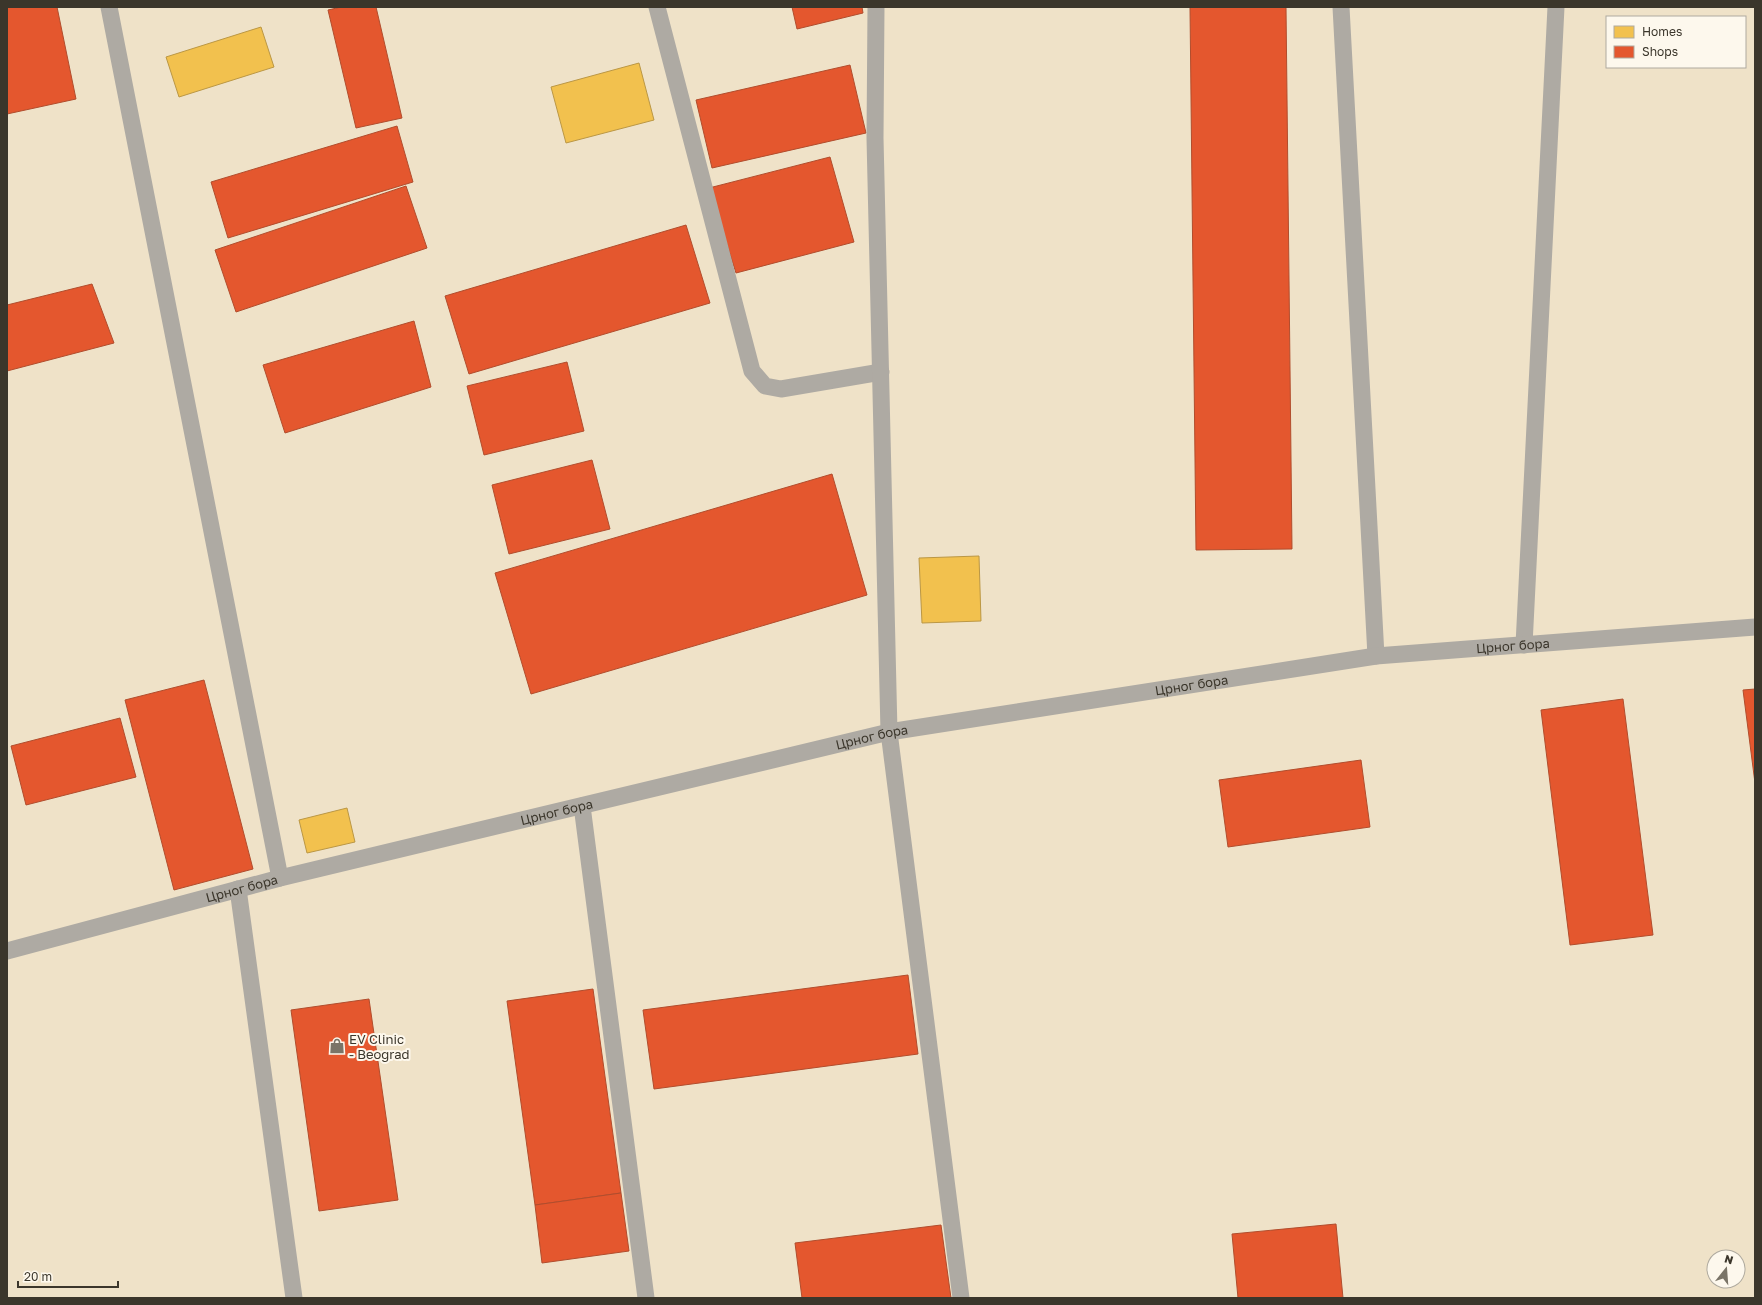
<svg xmlns="http://www.w3.org/2000/svg" width="1762" height="1305" viewBox="0 0 1762 1305" font-family="'Golos Text',sans-serif">
<style>
.built{fill:#efe2c8;fill-rule:evenodd}
.homes{fill:#f2c14e;stroke:#bb9744}
.shops{fill:#e4572e;stroke:#b14d2d}
.lines{fill:none;stroke-linecap:round;stroke-linejoin:round}
.lane{stroke:#aeaaa3;stroke-width:17}
.labels{text-anchor:middle;dominant-baseline:central;stroke-width:4;stroke-linejoin:round;paint-order:stroke}
.street-label{font-size:13px;fill:#3b362b;stroke:#fdf8ed}
.poi-label{font-size:13px;fill:#3b362b;stroke:#fdf8ed;text-anchor:start}
</style>
<rect width="100%" height="100%" fill="#eee6d7"/>
<path class="built" d="M7,7H1755V1298H7ZM1607,17H1745V67H1607ZM1714,1257H1738V1281H1714Z"/>
<g class="homes">
<path d="M261,27L274,67L179,97L166,57Z"/>
<path d="M639,63L654,120L566,143L551,87Z"/>
<path d="M979,556L981,621L922,623L919,558Z"/>
<path d="M347,808L355,842L307,853L299,820Z"/>
</g>
<g class="shops">
<path d="M7,7H57L76,99L7,114Z"/>
<path d="M341,7H376L402,118L356,128L328,10Z"/>
<path d="M792,7H862L863,13L797,29Z"/>
<path d="M1190,7H1286L1292,549L1196,550Z"/>
<path d="M850,65L866,133L712,168L696,100Z"/>
<path d="M397,126L413,182L228,238L211,182Z"/>
<path d="M830,157L854,242L736,273L709,188Z"/>
<path d="M406,186L427,248L236,312L215,250Z"/>
<path d="M686,225L710,303L469,374L445,296Z"/>
<path d="M92,284L114,343L7,371V305Z"/>
<path d="M414,321L431,387L285,433L263,365Z"/>
<path d="M567,362L584,431L484,455L467,386Z"/>
<path d="M592,460L610,529L509,554L492,485Z"/>
<path d="M832,474L867,595L531,694L495,573Z"/>
<path d="M204,680L253,869L174,890L125,700Z"/>
<path d="M1755,689V783L1743,690Z"/>
<path d="M1623,699L1653,935L1570,945L1541,710Z"/>
<path d="M120,718L136,777L26,805L11,746Z"/>
<path d="M1361,760L1370,827L1228,847L1219,780Z"/>
<path d="M908,975L918,1054L654,1089L643,1010Z"/>
<path d="M593,989L621,1193L535,1205L507,1001Z"/>
<path d="M369,999L398,1200L319,1211L291,1010Z"/>
<path d="M621,1193L629,1251L542,1263L535,1205Z"/>
<path d="M1336,1224L1343,1298H1238L1232,1234Z"/>
<path d="M941,1225L951,1298H802L795,1243Z"/>
</g>
<g class="lines">
<g class="lane">
<path d="M109,7L280,878"/>
<path d="M657,7L752,371L765,386L781,389L881,372"/>
<path d="M876,7L875,138L889,732L961,1298"/>
<path d="M1341,7L1376,656"/>
<path d="M1524,645L1556,7"/>
<path d="M582,806L646,1298"/>
<path d="M238,889L294,1298"/>
<path id="s1" d="M7,951L280,878L889,732L1376,656L1755,627"/>
</g>
</g>
<defs>
<symbol id="shop-bare" viewBox="-9 -9 18 18"><path d="M-5-2.5h2.3a2.7 3.5 0 0 1 5.4 0H5L5.5 6h-11ZM-1.5-2.5h3a1.5 2.3 0 0 0-3 0Z" fill="#7a7467" stroke="#fdf8ed" stroke-width="2.5" paint-order="stroke"/></symbol>
</defs>
<g fill-rule="evenodd">
<use href="#shop-bare" x="326" y="1035" width="22" height="22"/>
</g>
<g class="labels">
<g class="street-label">
<text stroke="none"><textPath href="#s1" startOffset="1539">Црног бора</textPath></text>
<text stroke="none"><textPath href="#s1" startOffset="1215">Црног бора</textPath></text>
<text stroke="none"><textPath href="#s1" startOffset="891">Црног бора</textPath></text>
<text stroke="none"><textPath href="#s1" startOffset="567">Црног бора</textPath></text>
<text stroke="none"><textPath href="#s1" startOffset="243">Црног бора</textPath></text>
</g>
<g class="poi-label">
<text x="349" y="1039">EV Clinic<tspan x="349" dy="15">- Beograd</tspan></text>
</g>
</g>
<rect width="1762" height="1305" fill="none" stroke="#3b362b" stroke-width="16"/>
<rect x="1606" y="16" width="140" height="52" fill="#fdf8ed" stroke="#afaa9f"/>
<rect x="1614" y="26" width="20" height="12" fill="#f2c14e" stroke="#afaa9f"/>
<text x="1642" y="36" font-size="12" fill="#3b362b">Homes</text>
<rect x="1614" y="46" width="20" height="12" fill="#e4572e" stroke="#afaa9f"/>
<text x="1642" y="56" font-size="12" fill="#3b362b">Shops</text>
<g transform="translate(1726 1269) rotate(17)"><circle r="19" fill="#fdf8ed" stroke="#afaa9f"/>
<path d="M0-3L7 15L0 10L-7 15Z" fill="#7a7467"/>
<text y="-6" font-size="11" font-weight="bold" text-anchor="middle" fill="#3b362b">N</text>
</g>
<path d="M18 1281v6h100v-6" fill="none" stroke="#3b362b" stroke-width="2"/>
<text x="24" y="1281" font-size="12" fill="#3b362b" stroke="#fdf8ed" stroke-width="3" paint-order="stroke">20 m</text>
</svg>
